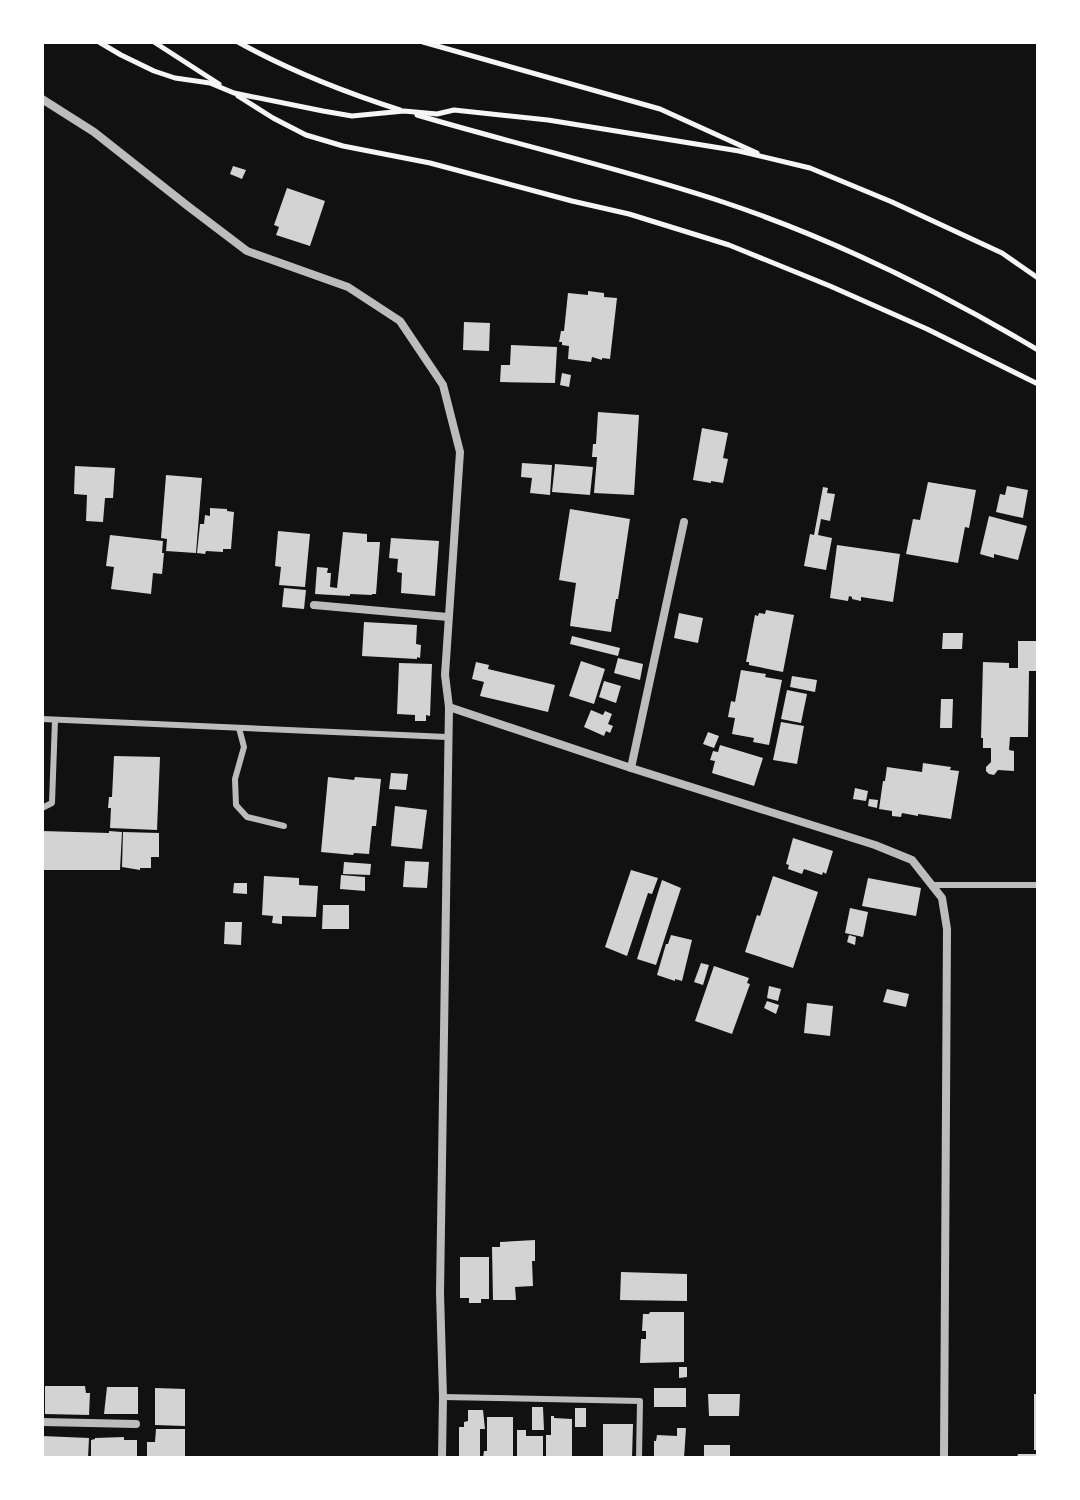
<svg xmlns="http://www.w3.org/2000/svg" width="1080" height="1500" viewBox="0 0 1080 1500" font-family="'IBM Plex Sans',sans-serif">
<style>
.building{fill:#d3d3d3}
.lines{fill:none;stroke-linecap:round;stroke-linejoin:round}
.path{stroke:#f5f5f5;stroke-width:5}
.service{stroke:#bcbcbc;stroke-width:6}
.minor{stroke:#bcbcbc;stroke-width:8}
</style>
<rect width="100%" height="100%" fill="#111"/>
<g class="building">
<path d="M233,166L246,170L242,179L230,174Z"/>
<path d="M287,188L325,201L310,246L276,235L279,227L274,225Z"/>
<path d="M588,291L604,293V297L617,298L610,359L602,358V360L592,357L591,362L568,359L569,346L562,345V342H559L561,331H564L568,293L588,295Z"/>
<path d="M464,322L490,323L489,351L463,350Z"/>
<path d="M511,345L557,347L555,383L500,382L501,365H510Z"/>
<path d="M562,373L571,375L569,387L560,385Z"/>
<path d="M598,412L639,415L634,495L594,493L597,457H592L593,444H596Z"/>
<path d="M702,428L728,433L723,458L728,459L723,483L711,481V483L693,480Z"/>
<path d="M522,463L552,465L550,495L530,493L532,478L521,477Z"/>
<path d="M555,464L593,467L590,495L552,492Z"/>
<path d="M75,466L115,468L113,498H105L103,522L86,521L87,495L74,494Z"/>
<path d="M166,475L202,478L196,553L166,551L167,539L161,538Z"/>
<path d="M928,482L976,490L969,528L965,527L958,563L906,554L913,519L920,520Z"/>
<path d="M1007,486L1028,490L1023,518L996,512L1000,494L1005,495Z"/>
<path d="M823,487L828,488L827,493L835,494L830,521L821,519L818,535L832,538L826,570L804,566L810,534L814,535Z"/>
<path d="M210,508L227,509V511L234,512L231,549H223V552L206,551L205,554L197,553L200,524H204L205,515L210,516Z"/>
<path d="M570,509L630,519L620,586L618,599H616L611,632L570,626L576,583L559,580Z"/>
<path d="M989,516L1027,526L1018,560L994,554V558L980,554Z"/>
<path d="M278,531L310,534L305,587L279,585L281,567L275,566Z"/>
<path d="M343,532L367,534V542H380L376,594H372V595L350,594V596L315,594L317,567L328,568L327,573H331L330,587L337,588Z"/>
<path d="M110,535L163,541L162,553H164L162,574L153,573L151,594L111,589L114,567L106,566Z"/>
<path d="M391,538L439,541L435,596L401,593L402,573L397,572L398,559L389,558Z"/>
<path d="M837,545L900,554L893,602L861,597V601L852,599V597L849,596L848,601L830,598Z"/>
<path d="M284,588L306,590L304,609L282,607Z"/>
<path d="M766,610L794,615L783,672L749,665V662H746L755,615L758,616L759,613L765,614Z"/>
<path d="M679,613L703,618L698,643L674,638Z"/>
<path d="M364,622L417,625L416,644L421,645L420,658L417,657V659L362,656Z"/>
<path d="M943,633H963L962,649H942Z"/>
<path d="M572,636L620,648L618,656L570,644Z"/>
<path d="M1018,641H1038V671H1029L1028,737H1010L1009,750L1014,751V771L998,770L994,775L989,774L986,771V767L991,762V748H983V738H981L983,662L1009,663V668H1018Z"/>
<path d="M618,658L643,664L640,680L614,673Z"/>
<path d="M581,661L605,669L594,704L569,696Z"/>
<path d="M476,662L489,665L488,669L555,685L548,712L480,696L484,682L472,679Z"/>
<path d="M399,663L432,664L430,716L426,715V721H415V715L397,714Z"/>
<path d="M741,670L766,674L765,677L782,680L769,745L753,742L754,738L732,734L735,718L728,717L731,701L735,702Z"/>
<path d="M792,676L817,680L815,692L790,687Z"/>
<path d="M604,681L621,686L616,703L599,697Z"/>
<path d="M787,690L807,694L801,723L781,719Z"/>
<path d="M941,699H953L952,728H940Z"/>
<path d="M591,710L603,715L605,711L612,714L608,724L613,726L610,733L606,731L604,736L584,727Z"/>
<path d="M781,722L804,726L797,764L773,760Z"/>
<path d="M708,732L719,736L714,748L703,744Z"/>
<path d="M720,745L763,758L754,786L712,773L715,761L710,760L713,751L718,752Z"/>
<path d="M114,756L160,757L157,830L110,828L111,808H108L109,797H112Z"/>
<path d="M923,763L951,767L950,770L959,771L951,819L918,814V816L902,813L901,817L892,816V811L879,809L883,781H885L887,767L922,772Z"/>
<path d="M391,773L408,774L406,790L389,789Z"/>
<path d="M328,777L354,780L355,777L381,779L376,826H372L369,854L354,853L353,855L321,852Z"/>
<path d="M855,788L868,791L866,801L853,799Z"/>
<path d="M869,799L878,800L877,808L868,806Z"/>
<path d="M395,806L427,810L422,849L391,846Z"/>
<path d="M42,831L109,833V831L122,832L120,870H42Z"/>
<path d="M123,832L159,833V857H151V868H140V870L122,867Z"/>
<path d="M793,838L833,851L826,874L823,872L822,875L804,869L802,874L788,869L789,865L786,864Z"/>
<path d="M405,861L429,862L427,888L403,887Z"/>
<path d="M344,862L371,864L370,875L343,874Z"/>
<path d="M631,870L658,878L652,894L648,893L627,956L605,947Z"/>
<path d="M341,875L365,877V891L340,889Z"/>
<path d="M264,876L299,878V885L318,886L316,917L282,916V924L272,923L273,916L262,915Z"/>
<path d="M773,876L818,892L793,968L745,952L757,915L760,916Z"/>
<path d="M868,878L921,888L916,916L862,906Z"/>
<path d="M662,880L681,888L656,965L637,959Z"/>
<path d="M234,883H247V894L233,893Z"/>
<path d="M323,905H349V929H322Z"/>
<path d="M850,908L868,912L863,937L845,933Z"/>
<path d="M225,922H242L241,945L224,944Z"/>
<path d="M671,935L692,940L682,981L675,979V981L657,975L666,944H668Z"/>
<path d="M849,935L856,937L855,945L847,942Z"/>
<path d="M701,963L709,965L703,985L694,982Z"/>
<path d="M714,966L749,978L747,983L750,984L732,1034L695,1021Z"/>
<path d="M769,986L781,989L778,1001L767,998Z"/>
<path d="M887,989L909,994L906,1007L883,1002Z"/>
<path d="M767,1001L779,1005L776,1014L764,1008Z"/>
<path d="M807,1003L833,1006L830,1036L804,1033Z"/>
<path d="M535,1240V1261H532L533,1286L515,1287L516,1300H493L492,1247H500V1242Z"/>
<path d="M460,1257H489V1299H481V1303H469V1298H460Z"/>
<path d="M621,1272L687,1274V1301L620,1300Z"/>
<path d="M650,1312H684V1362L640,1363L641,1339H646V1331H642L643,1314H649Z"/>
<path d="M679,1367H687V1377L679,1378Z"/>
<path d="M45,1386H85L86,1393H90L89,1415L45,1414Z"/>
<path d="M107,1387H138V1414H104Z"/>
<path d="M155,1388L185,1389V1426L155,1425Z"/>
<rect x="654" y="1388" width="32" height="19"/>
<path d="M708,1394H740L739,1416H709Z"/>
<rect x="1034" y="1394" width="4" height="56"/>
<path d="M532,1407H543L544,1430H532Z"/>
<rect x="575" y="1408" width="11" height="19"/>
<path d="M468,1410H483L485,1429H480V1458H459V1427H464V1422L468,1421Z"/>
<path d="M551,1416H554V1418L572,1419V1458H546V1435H551Z"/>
<path d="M487,1417H513V1458H483L484,1451H487Z"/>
<path d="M603,1424H633L632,1458H603Z"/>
<path d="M677,1428H686L684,1458H654V1441H656L657,1435L677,1436Z"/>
<path d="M156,1429H185V1458H147V1442H155Z"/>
<path d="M517,1430H526V1436H543V1458H517Z"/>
<path d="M42,1436L89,1438L88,1458H42Z"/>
<path d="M124,1437V1440H137V1458H91V1440L95,1439V1438Z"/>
<rect x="704" y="1445" width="26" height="13"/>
<path d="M1018,1454H1038V1458H1017Z"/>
</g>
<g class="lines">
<g class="path">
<path d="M99,42L121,55L154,71L175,78L210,83L234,93L323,111L352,116L404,111L437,114L454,110L548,120L739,151L810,168L892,202L1002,253L1038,278"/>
<path d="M154,42L219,84"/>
<path d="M238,42C290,71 344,92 400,110"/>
<path d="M423,42L660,109L757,153"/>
<path d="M238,96L273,118L306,135L343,146L430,163L572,201L629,214L729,245L830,286L927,329L1038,384"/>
<path d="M417,115C518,145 620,168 720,201C832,238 937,290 1038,350"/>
</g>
<g class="service">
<path d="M42,719L447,737"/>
<path d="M239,728L244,747L235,779L236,805L247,817L284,826"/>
<path d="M42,808L52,803L55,720"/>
<path d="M933,885H1038"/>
<path d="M443,1397L640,1401L639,1458"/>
</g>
<g class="minor">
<path d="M42,99L94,132L189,207L247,251L348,287L400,321L443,385L460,452L445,675L449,707L440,1293L443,1397L442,1458"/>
<path d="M314,605L448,617"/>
<path d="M449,707L631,768L875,845L912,860L942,898L947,929L944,1458"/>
<path d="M631,768L684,522"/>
<path d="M42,1422L136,1424"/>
</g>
</g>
<rect width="1080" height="1500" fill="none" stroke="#ffffff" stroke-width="88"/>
</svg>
